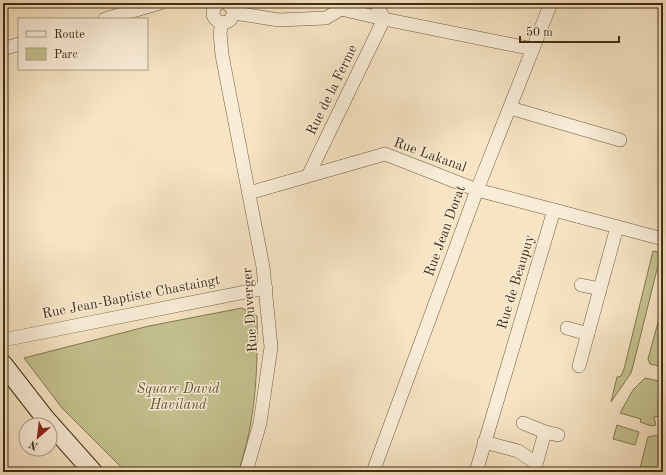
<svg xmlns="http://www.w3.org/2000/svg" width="666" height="475" viewBox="0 0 666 475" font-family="'Old Standard TT',serif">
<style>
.green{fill:#c4c28f;stroke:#827850}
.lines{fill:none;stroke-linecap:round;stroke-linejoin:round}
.street-casing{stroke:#6e5b3d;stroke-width:14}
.secondary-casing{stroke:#412d10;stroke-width:20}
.street{stroke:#f9edd8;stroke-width:13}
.secondary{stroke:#f9edd8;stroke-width:18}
.labels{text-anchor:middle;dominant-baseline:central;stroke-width:3;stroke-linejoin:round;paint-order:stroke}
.street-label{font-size:14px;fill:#412d10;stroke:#f9edd8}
.park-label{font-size:14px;font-style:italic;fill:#625230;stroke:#f9edd8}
</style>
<rect width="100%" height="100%" fill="#f6e4c3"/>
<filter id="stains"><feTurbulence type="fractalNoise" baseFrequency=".005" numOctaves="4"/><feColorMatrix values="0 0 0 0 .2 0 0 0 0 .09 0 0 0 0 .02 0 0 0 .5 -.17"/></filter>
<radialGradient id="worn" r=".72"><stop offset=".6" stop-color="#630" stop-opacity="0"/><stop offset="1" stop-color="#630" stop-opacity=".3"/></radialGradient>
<g class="green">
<path d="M653,251L661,253L634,362L631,373L611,402L617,377L621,376L624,369Z"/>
<path d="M663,304V367L650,364L648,359Z"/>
<path d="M242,308L257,316C258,368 256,422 238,472H126L62,408L24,358L149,326Z"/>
<path d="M645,378L663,382V416L654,417L656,425L652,426L640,422L641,419L620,413L633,390Z"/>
<path d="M617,425L639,432L635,445L613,439Z"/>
<path d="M663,434V470L656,472H639L648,437Z"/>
</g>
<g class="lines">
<defs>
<g id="street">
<path d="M219,3L214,7L213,15C219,28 235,23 233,9L227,3"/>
<path d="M376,3L384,19"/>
<path d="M341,9L384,19L533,49"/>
<path d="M234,13L279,20L326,18L348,5"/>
<path d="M105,19L160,3"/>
<path d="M222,23L220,33L222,55L263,267L271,347L260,423L246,472"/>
<path d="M3,49L19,44"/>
<path d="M510,108L620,140"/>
<path d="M309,174L384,19"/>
<path d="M249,193L385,154L477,190L554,210"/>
<path d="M581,285L600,289"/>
<path d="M567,328L588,334"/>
<path d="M3,340L266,288"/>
<path d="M579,366L617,227"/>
<path d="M523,423L545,432L534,472"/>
<path d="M545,432L558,435"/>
<path d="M484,442L518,451L536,463"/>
<path d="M373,472L477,190L551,3"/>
<path d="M476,472L554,210L663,239"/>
</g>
<path id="secondary" d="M3,364L45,418L93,472"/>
</defs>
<use href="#street" class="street-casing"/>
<use href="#secondary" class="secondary-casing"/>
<use href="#street" class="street"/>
<use href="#secondary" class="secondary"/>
</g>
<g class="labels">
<g class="street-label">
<text transform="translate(332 90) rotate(-64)">Rue de la Ferme</text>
<text transform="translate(430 155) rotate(20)">Rue Lakanal</text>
<text transform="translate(445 231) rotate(-70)">Rue Jean Dorat</text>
<text transform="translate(516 282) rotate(-73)">Rue de Beaupuy</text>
<text transform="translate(131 297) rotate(-11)">Rue Jean-Baptiste Chastaingt</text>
<text transform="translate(250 310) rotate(-94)">Rue Duverger</text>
</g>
<g class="park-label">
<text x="178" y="389">Square David<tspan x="178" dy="16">Haviland</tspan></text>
</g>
</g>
<rect width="666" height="475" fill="none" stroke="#f6e4c3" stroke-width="16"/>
<rect x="4" y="4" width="658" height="467" fill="none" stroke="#412d10" stroke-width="2"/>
<rect x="8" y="8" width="650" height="459" fill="none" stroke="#412d10"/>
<rect x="18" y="18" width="130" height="52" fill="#f9edd8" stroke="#afa088"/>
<rect x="26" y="31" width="20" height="6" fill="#f9edd8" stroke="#afa088"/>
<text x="54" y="38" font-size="12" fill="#412d10">Route</text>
<rect x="26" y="48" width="20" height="12" fill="#c4c28f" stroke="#afa088"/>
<text x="54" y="58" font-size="12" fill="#412d10">Parc</text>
<g transform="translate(38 437) rotate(208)"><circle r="19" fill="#f9edd8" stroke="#afa088"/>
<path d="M0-3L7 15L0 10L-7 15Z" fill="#8f2418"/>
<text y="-6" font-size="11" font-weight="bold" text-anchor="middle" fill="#412d10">N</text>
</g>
<path d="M520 36v6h99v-6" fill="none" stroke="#412d10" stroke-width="2"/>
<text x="526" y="36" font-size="12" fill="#412d10" stroke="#f9edd8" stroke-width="3" paint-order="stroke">50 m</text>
<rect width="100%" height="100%" filter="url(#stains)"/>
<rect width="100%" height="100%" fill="url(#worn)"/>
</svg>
